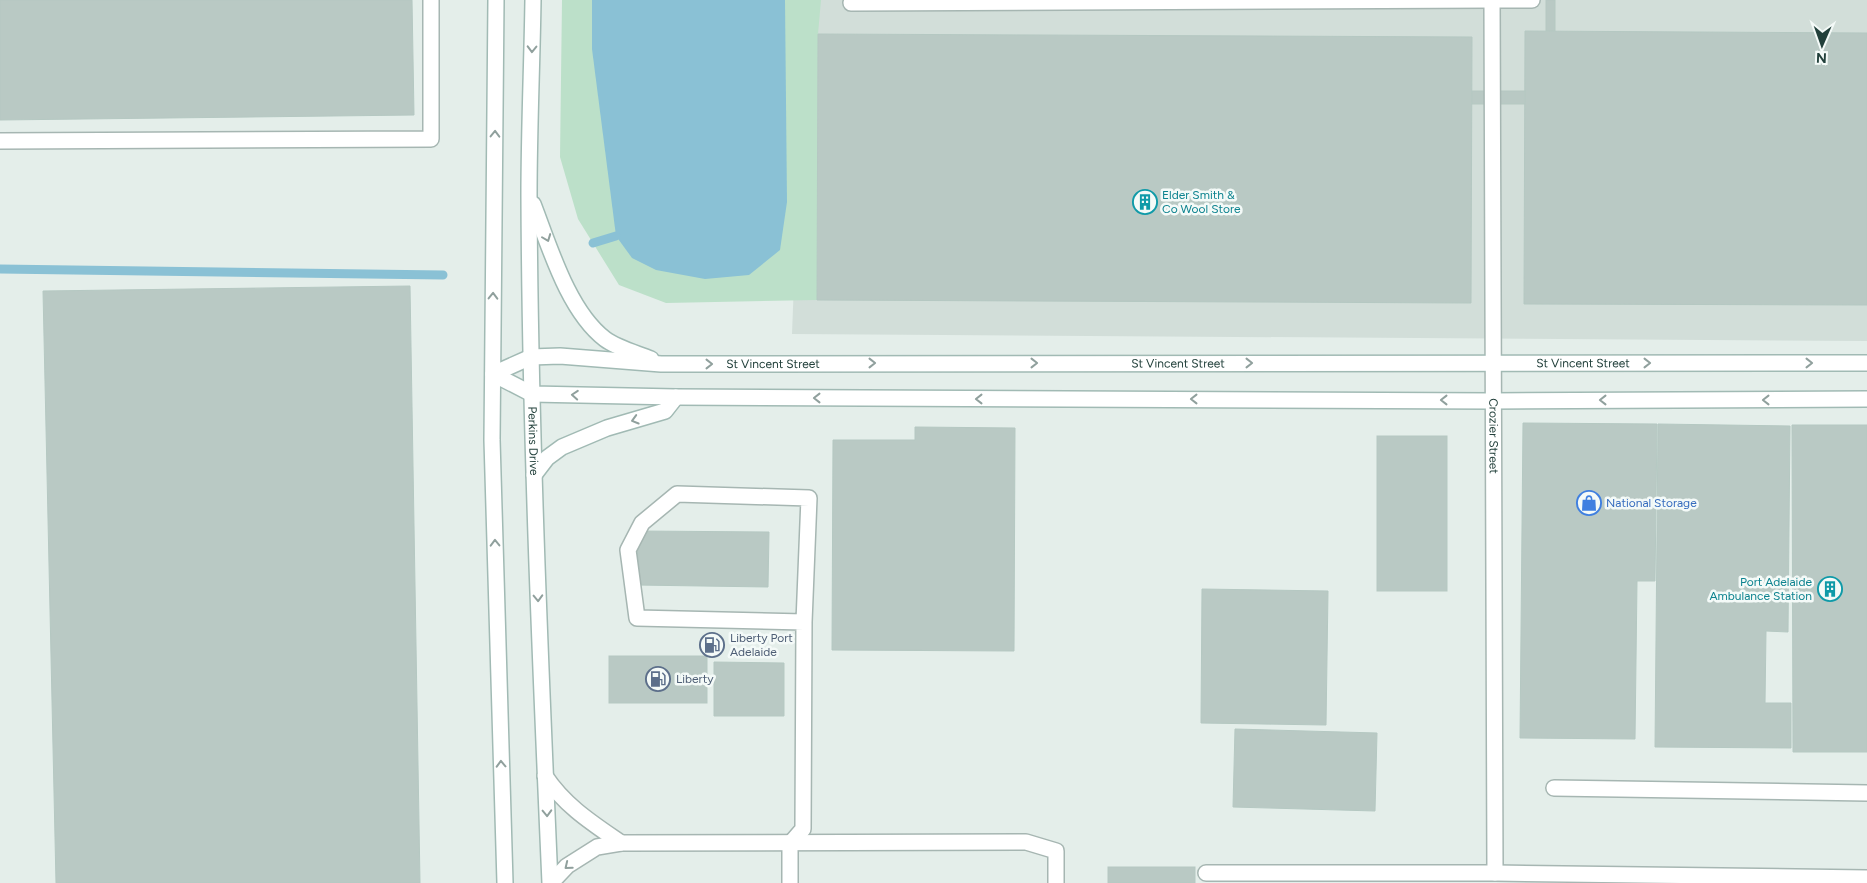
<svg xmlns="http://www.w3.org/2000/svg" width="1867" height="883" viewBox="0 0 1867 883" font-family="Figtree,sans-serif">
<style>
.built{fill:#d2ded9}
.green{fill:#bce0c9}
.water{fill:#8ac1d5}
.lines{fill:none;stroke-linecap:round;stroke-linejoin:round}
.stream{stroke:#8ac1d5;stroke-width:9}
.building{fill:#b9c9c4;stroke:#b5c8c2}
.lane-casing{stroke:#a6b6b2;stroke-width:18}
.street-casing{stroke:#a6b6b2;stroke-width:18}
.secondary-casing{stroke:#a1bab4;stroke-width:18}
.lane{stroke:#fff;stroke-width:15}
.street{stroke:#fff;stroke-width:15}
.secondary{stroke:#fff;stroke-width:15}
.oneway{stroke:#90a09d}
.labels{text-anchor:middle;dominant-baseline:central;stroke-width:5;stroke-linejoin:round;paint-order:stroke}
.culture-label{font-size:12px;fill:#0d838f;stroke:#f4faf8;text-anchor:start}
.street-label{font-size:12px;fill:#22403b;stroke:#f4faf8}
.shop-label{font-size:12px;fill:#366cbe;stroke:#f4faf8;text-anchor:start}
.service-label{font-size:12px;fill:#4e5e75;stroke:#f4faf8;text-anchor:start}
</style>
<rect width="100%" height="100%" fill="#e4eeea"/>
<path class="built" d="M805,0H1867V341L792,334Z"/>
<path class="green" d="M562,0H821L818,34L817,300L666,303L619,285L578,219L560,157Z"/>
<path class="water" d="M592,0H785L787,202L780,250L749,275L705,279L656,270L632,258L616,236L592,49Z"/>
<g class="lines">
<g class="stream">
<path d="M593,243L616,236"/>
<path d="M0,269L443,275"/>
</g>
</g>
<g class="building">
<path d="M0,0H412L414,115L0,120Z"/>
<rect x="1546" y="0" width="9" height="31"/>
<path d="M1525,31L1867,33V305L1524,304Z"/>
<path d="M818,34L1472,37L1471,303L817,300Z"/>
<rect x="1472" y="91" width="53" height="13"/>
<path d="M410,286L420,883H56L43,291Z"/>
<path d="M1523,423L1657,424L1655,581H1637L1635,739L1520,738Z"/>
<path d="M1658,424L1790,426L1788,632L1766,631L1765,703H1791V748L1655,747Z"/>
<path d="M1792,425H1867V752H1793Z"/>
<path d="M915,427L1015,428L1014,651L832,650L833,440H915Z"/>
<rect x="1377" y="436" width="70" height="155"/>
<path d="M638,531L769,532L768,587L637,585Z"/>
<path d="M1202,589L1328,591L1326,725L1201,723Z"/>
<rect x="609" y="656" width="98" height="47"/>
<path d="M714,662L784,663V716H714Z"/>
<path d="M1235,729L1377,733L1375,811L1233,807Z"/>
<rect x="1108" y="867" width="87" height="16"/>
</g>
<g class="lines">
<defs>
<g id="lane">
<path d="M851,3L1492,0"/>
<path d="M0,141L431,139V0"/>
<path d="M545,776C565,806 592,823 621,843"/>
<path d="M1554,788L1867,793"/>
<path d="M551,883L567,866L597,847L621,843L1026,842L1056,851V883"/>
<path d="M790,883V844L803,829L804,622L809,498L677,494L642,523L628,550L637,618L804,622"/>
</g>
<g id="street">
<path id="s1" d="M1492,0L1495,873"/>
<path d="M1492,0H1532"/>
<path d="M1206,873H1495L1867,878"/>
</g>
<g id="secondary">
<path d="M496,0L492,440L505,883"/>
<path id="s2" d="M533,0C532,65 529,130 529,195C530,425 540,654 550,883"/>
<path d="M533,204C549,245 568,311 605,339C617,348 636,353 651,359"/>
<path d="M493,374L532,394L676,397L1493,401L1867,399"/>
<path id="s3" d="M493,374L531,357L560,356L661,364L1867,363"/>
<path d="M534,475L547,458L562,447L607,428L665,411L676,397"/>
</g>
</defs>
<use href="#lane" class="lane-casing"/>
<use href="#street" class="street-casing"/>
<use href="#secondary" class="secondary-casing"/>
<use href="#lane" class="lane"/>
<use href="#street" class="street"/>
<use href="#secondary" class="secondary"/>
</g>
<defs><path id="oneway-chevron" d="M-2-3.5L2.5 0L-2 3.5" fill="none" stroke-width="1.6" stroke-linecap="round" stroke-linejoin="round" transform="scale(1.25)"/></defs>
<g class="oneway">
<use href="#oneway-chevron" transform="translate(532 49) rotate(91)"/>
<use href="#oneway-chevron" transform="translate(495 134) rotate(-89)"/>
<use href="#oneway-chevron" transform="translate(547 238) rotate(69)"/>
<use href="#oneway-chevron" transform="translate(493 296) rotate(-89)"/>
<use href="#oneway-chevron" transform="translate(872 363)"/>
<use href="#oneway-chevron" transform="translate(1034 363)"/>
<use href="#oneway-chevron" transform="translate(1249 363)"/>
<use href="#oneway-chevron" transform="translate(1647 363)"/>
<use href="#oneway-chevron" transform="translate(1809 363)"/>
<use href="#oneway-chevron" transform="translate(709 364)"/>
<use href="#oneway-chevron" transform="translate(575 395) rotate(-176)"/>
<use href="#oneway-chevron" transform="translate(817 398) rotate(-180)"/>
<use href="#oneway-chevron" transform="translate(979 399) rotate(-180)"/>
<use href="#oneway-chevron" transform="translate(1194 399) rotate(-180)"/>
<use href="#oneway-chevron" transform="translate(1444 400) rotate(-180)"/>
<use href="#oneway-chevron" transform="translate(1603 400) rotate(180)"/>
<use href="#oneway-chevron" transform="translate(1766 400) rotate(180)"/>
<use href="#oneway-chevron" transform="translate(635 420) rotate(164)"/>
<use href="#oneway-chevron" transform="translate(495 543) rotate(-91)"/>
<use href="#oneway-chevron" transform="translate(538 598) rotate(88)"/>
<use href="#oneway-chevron" transform="translate(501 764) rotate(-92)"/>
<use href="#oneway-chevron" transform="translate(547 813) rotate(88)"/>
<use href="#oneway-chevron" transform="translate(568 866) rotate(141)"/>
</g>
<defs>
<symbol id="building-ring" viewBox="-11 -11 22 22"><circle r="9.5" fill="#f4faf8" stroke="#0f9aa8" stroke-width="1.5"/><path d="M-4-6H4V6H1V3H-1V6H-4ZM-2.5-4.3h1.7v1.8h-1.7ZM.8-4.3h1.7v1.8H.8ZM-2.5-1h1.7V.8h-1.7ZM.8-1h1.7V.8H.8Z" fill="#0f9aa8"/></symbol>
<symbol id="shop-ring" viewBox="-11 -11 22 22"><circle r="9.5" fill="#f4faf8" stroke="#3f7fe0" stroke-width="1.5"/><path d="M-5-2.5h2.3a2.7 3.5 0 0 1 5.4 0H5L5.5 6h-11ZM-1.5-2.5h3a1.5 2.3 0 0 0-3 0Z" fill="#3f7fe0"/></symbol>
<symbol id="fuel-ring" viewBox="-11 -11 22 22"><circle r="9.5" fill="#f4faf8" stroke="#5c6f8a" stroke-width="1.5"/><path d="M-5.5-6h7V0h2V4h1.3V-2.5L3-4.5l.8-.8L6-3V5H2.5V1h-1V6h-7ZM-4.2-4.7v3.2H.2V-4.7Z" fill="#5c6f8a"/></symbol>
</defs>
<g fill-rule="evenodd">
<use href="#building-ring" x="1131" y="188" width="28" height="28"/>
<use href="#shop-ring" x="1575" y="489" width="28" height="28"/>
<use href="#building-ring" x="1816" y="575" width="28" height="28"/>
<use href="#fuel-ring" x="698" y="631" width="28" height="28"/>
<use href="#fuel-ring" x="644" y="665" width="28" height="28"/>
</g>
<g class="labels">
<g class="culture-label">
<text x="1162" y="195">Elder Smith &amp;<tspan x="1162" dy="14">Co Wool Store</tspan></text>
<text x="1812" y="582" text-anchor="end">Port Adelaide<tspan x="1812" dy="14">Ambulance Station</tspan></text>
</g>
<g class="street-label">
<text stroke="none"><textPath href="#s3" startOffset="284">St Vincent Street</textPath></text>
<text stroke="none"><textPath href="#s3" startOffset="689">St Vincent Street</textPath></text>
<text stroke="none"><textPath href="#s3" startOffset="1094">St Vincent Street</textPath></text>
<text stroke="none"><textPath href="#s1" startOffset="436">Crozier Street</textPath></text>
<text stroke="none"><textPath href="#s2" startOffset="441">Perkins Drive</textPath></text>
</g>
<g class="shop-label">
<text x="1606" y="503">National Storage</text>
</g>
<g class="service-label">
<text x="730" y="638">Liberty Port<tspan x="730" dy="14">Adelaide</tspan></text>
<text x="676" y="679">Liberty</text>
</g>
</g>
<g transform="translate(1822 45) rotate(182)" stroke="#f4faf8" stroke-width="4" paint-order="stroke">
<path d="M0-4L9 19L0 12L-9 19Z" fill="#22403b"/>
<text y="-8" font-size="14" font-weight="bold" text-anchor="middle" fill="#22403b">N</text>
</g>
</svg>
